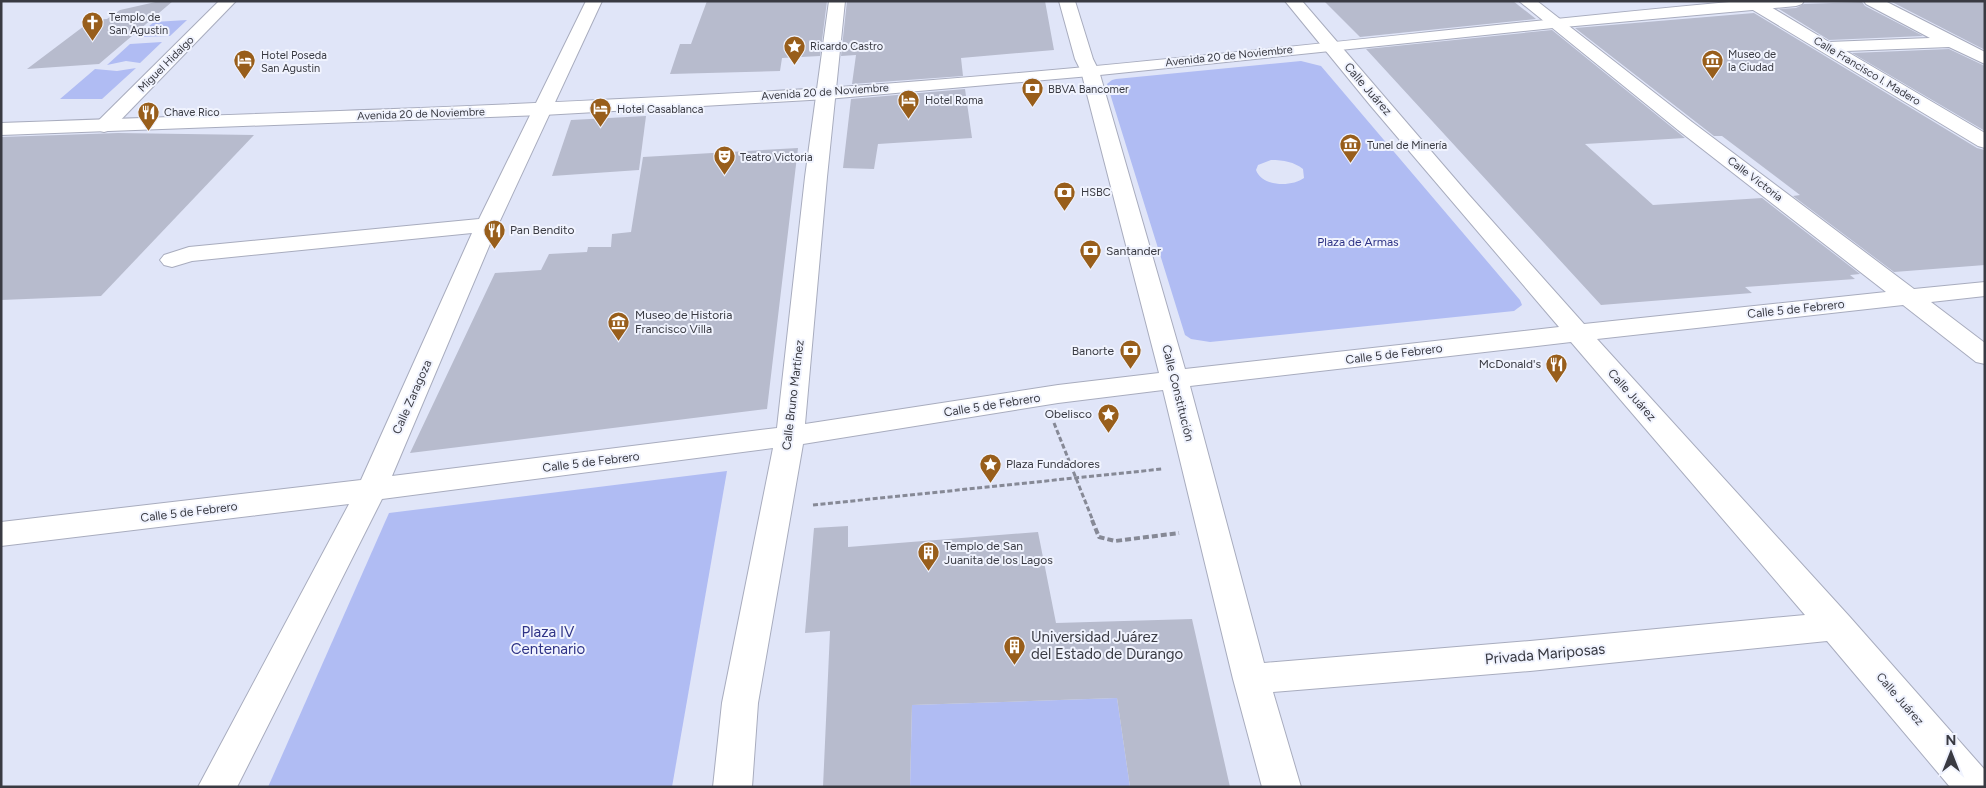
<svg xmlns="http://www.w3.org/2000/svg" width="1986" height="788" viewBox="0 0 1986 788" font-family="Figtree,sans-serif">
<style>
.green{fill:#b0bcf3;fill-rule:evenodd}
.building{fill:#b7bbcd}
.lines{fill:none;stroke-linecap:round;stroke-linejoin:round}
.minor-casing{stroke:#a8acbe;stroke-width:2}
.major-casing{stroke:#a8acbe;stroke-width:2}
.path-far1{stroke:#868996;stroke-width:3;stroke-dasharray:5 2.5;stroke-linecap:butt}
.path{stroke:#868996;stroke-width:4;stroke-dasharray:6 3;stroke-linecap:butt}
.minor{fill:#fff;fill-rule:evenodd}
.major{fill:#fff;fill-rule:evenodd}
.labels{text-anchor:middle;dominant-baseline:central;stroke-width:4;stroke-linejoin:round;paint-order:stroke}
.far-poi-label{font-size:11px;fill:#393a42;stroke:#f0f3fe;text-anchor:start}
.far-street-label{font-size:11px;fill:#393a42;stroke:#f0f3fe}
.street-label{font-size:12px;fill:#393a42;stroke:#f0f3fe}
.poi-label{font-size:12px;fill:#393a42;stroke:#f0f3fe;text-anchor:start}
.park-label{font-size:12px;fill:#2e3386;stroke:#f0f3fe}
.near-park-label{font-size:15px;fill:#2e3386;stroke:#f0f3fe}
.near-poi-label{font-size:15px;fill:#393a42;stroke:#f0f3fe;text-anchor:start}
.near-street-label{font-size:15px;fill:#393a42;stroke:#f0f3fe}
</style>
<rect width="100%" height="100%" fill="#e0e5f8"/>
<g class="green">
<path d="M187,20L170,36L136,37L154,22Z"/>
<path d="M162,42L140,63L126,61L107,65L130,44Z"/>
<path d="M1301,61L1321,66L1520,300L1522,305L1514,311L1210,342L1191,339L1185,335L1107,84L1112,80L1116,79ZM1271,160C1284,160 1294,162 1303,169L1304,178C1292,187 1262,187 1256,170L1258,165Z"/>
<path d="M136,68L102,99H60L95,69L117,71Z"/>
<path d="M727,471L672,787H268L389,513Z"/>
<path d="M1117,698L1130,787H910L912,705Z"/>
</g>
<g class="building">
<path d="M160,1H173L99,64L27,69L92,20L107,19L120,10Z"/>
<path d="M707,1H827L820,56L782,58L780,71L670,74L680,44H691Z"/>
<path d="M847,1H1045L1054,50L961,58L963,76L852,84L856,55L841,56Z"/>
<path d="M1324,1H1513L1536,19L1360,37Z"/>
<path d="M1890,1H1985V50Z"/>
<path d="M1862,2L1865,6L1923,36L1829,40L1779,9L1796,8L1804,4Z"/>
<path d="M1754,13L1977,148L1985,150V265L1894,272L1793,196L1800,195L1722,136H1714L1575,28Z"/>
<path d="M1552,30L1685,138L1585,144L1653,205L1762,198L1860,274L1850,275L1855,279L1745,287L1752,293L1601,305L1366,49Z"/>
<path d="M1949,49L1985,66V131L1852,53Z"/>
<path d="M965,89L972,138L878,144L874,169L843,168L851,99Z"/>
<path d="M646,116L639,170L552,176L571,120Z"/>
<path d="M118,133L254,135L101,296L1,300V137Z"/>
<path d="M798,148L767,409L410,453L495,273L541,270L549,254L587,252L588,247H611L612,234L631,232L643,157Z"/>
<path d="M848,526V547L1038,532L1056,623L1192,619L1230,787H1130L1117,698L912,705L910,787H823L830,631L805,633L814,528Z"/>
</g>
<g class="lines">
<defs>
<g id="minor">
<path d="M219,1H236L111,130L104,132L97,130L94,126L97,122Z"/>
<path d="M586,1H602L498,225L392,476L777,428L805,177L829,1H845L827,177L805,424L1058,385L1159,373L1081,71L1075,59L1059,1H1075L1093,59L1099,71L1185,369L1559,327L1370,105L1285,1H1302L1469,195L1584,324L1886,292L1678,130L1519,1H1537L1692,122L1914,289L1985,282V296L1931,302L1985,343V364L1976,362L1903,305L1597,339L1849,616L1985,770V787H1950L1827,641L1530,671L1273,692L1301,787H1262L1233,679L1163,390L1058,403L803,444L758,703L752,787H713L722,703L773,448L382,499L237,787H198L349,504L1,546V522L361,480L472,233L192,261L172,267L164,265L160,260L164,255L189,247L479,219ZM1571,342L1805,615L1530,641L1264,663L1190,386Z"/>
<path d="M1741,1H1761L1829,42L1930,38L1866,4L1864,1H1885L1985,52V64L1949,47L1846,51L1985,133V148L1978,146L1743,4Z"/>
</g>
<path id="major" d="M1740,1H1804L1802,4L1796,6L1553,28L1090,76L827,99L543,115L1,135V123C276,113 550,105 824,88C1130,68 1435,29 1740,1Z"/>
</defs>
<use href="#minor" class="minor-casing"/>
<use href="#major" class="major-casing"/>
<g class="path-far1">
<path d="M1054,423L1093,521"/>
<path d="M813,505L1162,469"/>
</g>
<path class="path" d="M1092,520L1099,537L1115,541L1179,533"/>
<use href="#minor" class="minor"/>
<use href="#major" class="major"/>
</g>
<defs>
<symbol id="church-pin" viewBox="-11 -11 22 30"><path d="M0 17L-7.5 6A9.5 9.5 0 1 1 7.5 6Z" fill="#985e1b" stroke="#f0f3fe"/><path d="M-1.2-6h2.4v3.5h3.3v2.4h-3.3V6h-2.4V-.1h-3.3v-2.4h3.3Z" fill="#fff"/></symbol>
<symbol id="sight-pin" viewBox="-11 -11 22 30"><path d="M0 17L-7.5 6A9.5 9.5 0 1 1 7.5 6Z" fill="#985e1b" stroke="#f0f3fe"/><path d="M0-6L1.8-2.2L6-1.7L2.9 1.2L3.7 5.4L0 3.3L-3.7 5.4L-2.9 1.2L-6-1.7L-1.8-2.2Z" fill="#fff"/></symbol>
<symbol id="museum-pin" viewBox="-11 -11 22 30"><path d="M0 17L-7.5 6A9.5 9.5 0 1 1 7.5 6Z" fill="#985e1b" stroke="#f0f3fe"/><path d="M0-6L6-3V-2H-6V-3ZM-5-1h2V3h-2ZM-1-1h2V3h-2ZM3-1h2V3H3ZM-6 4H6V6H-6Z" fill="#fff"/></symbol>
<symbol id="hotel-pin" viewBox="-11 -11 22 30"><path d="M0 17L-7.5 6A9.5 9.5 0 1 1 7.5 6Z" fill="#985e1b" stroke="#f0f3fe"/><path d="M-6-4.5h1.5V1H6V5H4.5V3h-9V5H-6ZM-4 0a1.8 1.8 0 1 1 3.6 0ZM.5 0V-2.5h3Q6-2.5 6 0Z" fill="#fff"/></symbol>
<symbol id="bank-pin" viewBox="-11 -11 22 30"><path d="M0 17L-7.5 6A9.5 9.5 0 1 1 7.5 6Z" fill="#985e1b" stroke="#f0f3fe"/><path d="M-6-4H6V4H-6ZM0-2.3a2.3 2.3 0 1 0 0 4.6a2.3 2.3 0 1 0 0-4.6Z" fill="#fff"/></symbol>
<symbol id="restaurant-pin" viewBox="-11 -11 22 30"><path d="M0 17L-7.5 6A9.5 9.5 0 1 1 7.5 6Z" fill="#985e1b" stroke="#f0f3fe"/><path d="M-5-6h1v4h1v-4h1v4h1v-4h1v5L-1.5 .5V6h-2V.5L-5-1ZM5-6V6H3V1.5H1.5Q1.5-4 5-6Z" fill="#fff"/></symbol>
<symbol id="theatre-pin" viewBox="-11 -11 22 30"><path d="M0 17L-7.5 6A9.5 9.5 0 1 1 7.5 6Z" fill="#985e1b" stroke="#f0f3fe"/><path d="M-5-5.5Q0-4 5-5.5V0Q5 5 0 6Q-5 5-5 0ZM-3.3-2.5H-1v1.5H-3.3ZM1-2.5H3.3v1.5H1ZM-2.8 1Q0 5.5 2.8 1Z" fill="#fff"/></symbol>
<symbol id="building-pin" viewBox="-11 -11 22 30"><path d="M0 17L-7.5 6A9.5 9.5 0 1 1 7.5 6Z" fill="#985e1b" stroke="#f0f3fe"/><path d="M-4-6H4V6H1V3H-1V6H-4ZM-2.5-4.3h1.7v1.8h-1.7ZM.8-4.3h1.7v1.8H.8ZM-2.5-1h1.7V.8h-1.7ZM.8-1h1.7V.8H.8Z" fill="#fff"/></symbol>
</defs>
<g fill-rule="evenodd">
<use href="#church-pin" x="80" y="10" width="25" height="34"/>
<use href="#sight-pin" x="782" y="34" width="25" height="34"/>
<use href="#museum-pin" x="1700" y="48" width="25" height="34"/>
<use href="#hotel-pin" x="232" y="48" width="25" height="34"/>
<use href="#bank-pin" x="1020" y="76" width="25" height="34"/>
<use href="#hotel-pin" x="896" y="88" width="25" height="34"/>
<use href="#hotel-pin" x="588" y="96" width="25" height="34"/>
<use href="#restaurant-pin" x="136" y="100" width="25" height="34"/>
<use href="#museum-pin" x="1338" y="132" width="25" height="34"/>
<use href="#theatre-pin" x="712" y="144" width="25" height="34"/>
<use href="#bank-pin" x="1052" y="180" width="25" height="34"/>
<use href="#restaurant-pin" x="482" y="218" width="25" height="34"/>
<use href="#bank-pin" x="1078" y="238" width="25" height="34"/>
<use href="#museum-pin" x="606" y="310" width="25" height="34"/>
<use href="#bank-pin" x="1118" y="338" width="25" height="34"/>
<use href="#restaurant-pin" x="1544" y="352" width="25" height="34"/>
<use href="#sight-pin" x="1096" y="402" width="25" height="34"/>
<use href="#sight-pin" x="978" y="452" width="25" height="34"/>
<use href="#building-pin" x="916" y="540" width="25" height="34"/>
<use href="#building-pin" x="1002" y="634" width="25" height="34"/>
</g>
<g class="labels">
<g class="far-poi-label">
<text x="109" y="17">Templo de<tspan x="109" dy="13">San Agustin</tspan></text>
<text x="810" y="46">Ricardo Castro</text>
<text x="1728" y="54">Museo de<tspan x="1728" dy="13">la Ciudad</tspan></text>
<text x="261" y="55">Hotel Poseda<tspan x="261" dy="13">San Agustin</tspan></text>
<text x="1048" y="89">BBVA Bancomer</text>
<text x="925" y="100">Hotel Roma</text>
<text x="617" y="109">Hotel Casablanca</text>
<text x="164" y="112">Chave Rico</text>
<text x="1367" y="145">Tunel de Minería</text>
<text x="740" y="157">Teatro Victoria</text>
<text x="1081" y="192">HSBC</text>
</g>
<g class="far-street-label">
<text transform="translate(1229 56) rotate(-6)">Avenida 20 de Noviembre</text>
<text transform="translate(166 64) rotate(-45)">Miguel Hidalgo</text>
<text transform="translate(1867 71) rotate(31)">Calle Francisco I. Madero</text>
<text transform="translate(825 92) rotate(-4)">Avenida 20 de Noviembre</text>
<text transform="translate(421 114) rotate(-2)">Avenida 20 de Noviembre</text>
<text transform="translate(1755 179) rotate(37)">Calle Victoria</text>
</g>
<g class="street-label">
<text transform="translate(1368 89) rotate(49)">Calle Juárez</text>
<text transform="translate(1796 309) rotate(-6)">Calle 5 de Febrero</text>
<text transform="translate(1394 354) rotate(-7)">Calle 5 de Febrero</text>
<text transform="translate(1178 393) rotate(76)">Calle Constitución</text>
<text transform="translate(793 395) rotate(-83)">Calle Bruno Martínez</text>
<text transform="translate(1632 395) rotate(48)">Calle Juárez</text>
<text transform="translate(412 397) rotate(-66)">Calle Zaragoza</text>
<text transform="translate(992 405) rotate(-9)">Calle 5 de Febrero</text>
<text transform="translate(591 462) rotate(-7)">Calle 5 de Febrero</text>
<text transform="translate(189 512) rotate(-7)">Calle 5 de Febrero</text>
<text transform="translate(1900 699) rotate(49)">Calle Juárez</text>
</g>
<g class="poi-label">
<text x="510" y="230">Pan Bendito</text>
<text x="1106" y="251">Santander</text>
<text x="635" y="315">Museo de Historia<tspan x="635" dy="14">Francisco Villa</tspan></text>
<text x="1114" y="351" text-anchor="end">Banorte</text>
<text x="1541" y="364" text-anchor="end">McDonald's</text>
<text x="1092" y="414" text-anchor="end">Obelisco</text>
<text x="1006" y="464">Plaza Fundadores</text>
<text x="944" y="546">Templo de San<tspan x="944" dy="14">Juanita de los Lagos</tspan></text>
</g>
<g class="park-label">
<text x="1358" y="242">Plaza de Armas</text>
</g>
<g class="near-park-label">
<text x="548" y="632">Plaza IV<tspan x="548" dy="17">Centenario</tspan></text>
</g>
<g class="near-poi-label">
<text x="1031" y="637">Universidad Juárez<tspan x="1031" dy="17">del Estado de Durango</tspan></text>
</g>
<g class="near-street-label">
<text transform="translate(1545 654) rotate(-5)">Privada Mariposas</text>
</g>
</g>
<rect width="1986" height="788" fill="none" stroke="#393a42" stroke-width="5"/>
<g transform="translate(1951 753)" stroke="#f0f3fe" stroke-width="4" paint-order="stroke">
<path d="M0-4L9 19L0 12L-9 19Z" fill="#393a42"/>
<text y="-8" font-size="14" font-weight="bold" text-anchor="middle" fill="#393a42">N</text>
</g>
</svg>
